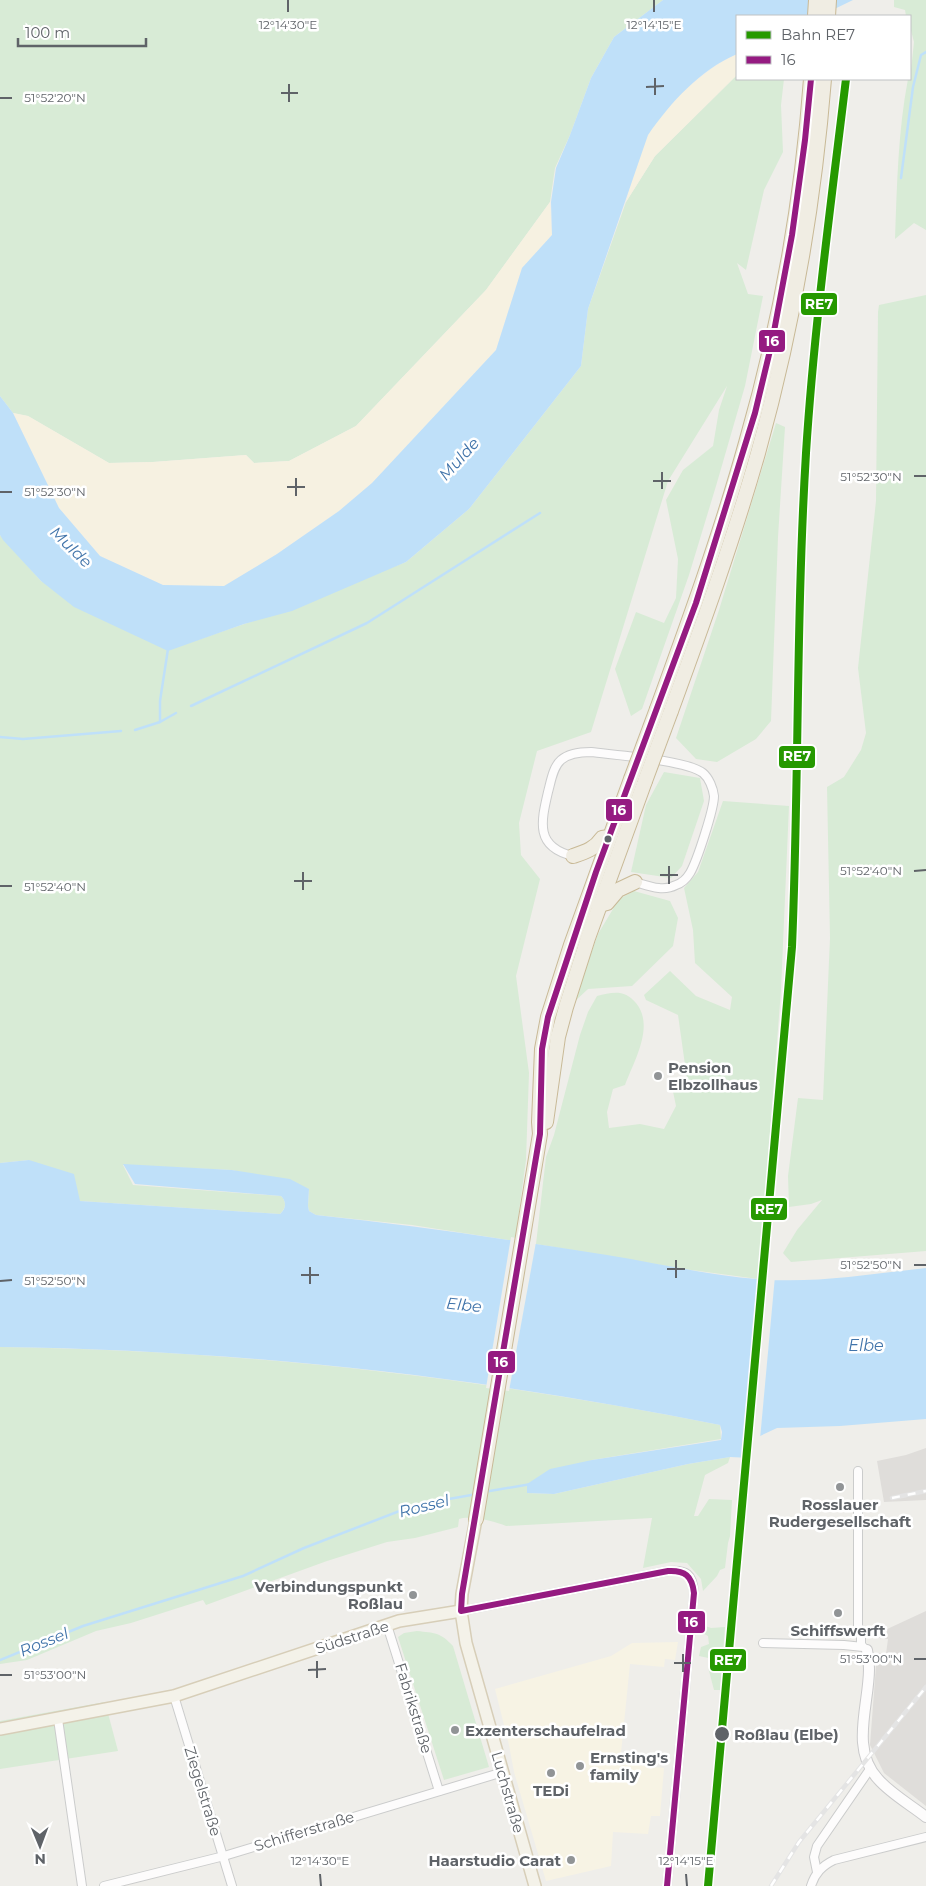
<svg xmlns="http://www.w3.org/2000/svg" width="926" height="1886" viewBox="0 0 926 1886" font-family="Montserrat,sans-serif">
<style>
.commercial{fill:#f7f3e4}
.industrial{fill:#dfddda}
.green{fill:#d8ebd6}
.sand{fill:#f6f1e1}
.water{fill:#bfe0f9}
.pier{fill:#efeeea}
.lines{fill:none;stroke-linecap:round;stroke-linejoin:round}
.stream{stroke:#bfe0f9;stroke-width:2.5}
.street-casing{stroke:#cbcccc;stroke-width:10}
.secondary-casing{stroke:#cacacb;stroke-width:12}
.primary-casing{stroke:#d7ceb8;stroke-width:14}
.highway-casing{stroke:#c8b996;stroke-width:16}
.street{stroke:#fdfcfc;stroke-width:8}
.secondary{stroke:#fdfcfc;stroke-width:10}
.primary{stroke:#f4f2e9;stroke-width:11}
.highway{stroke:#f0ede3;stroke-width:14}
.rail-casing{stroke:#e4e4e4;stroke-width:4.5}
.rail{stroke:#fff;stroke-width:2.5;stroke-dasharray:8;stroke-linecap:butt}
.highway-bridge-casing{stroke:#c8b996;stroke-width:16;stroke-linecap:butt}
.highway-bridge{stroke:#f0ede3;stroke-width:14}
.bus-1-casing{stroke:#fff;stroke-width:10}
.bus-1{stroke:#951b81;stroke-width:6}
.rail-1-casing{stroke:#fff;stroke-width:11}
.rail-1{stroke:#269900;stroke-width:8}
.ticks{fill:none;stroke:#5f6368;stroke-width:2}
.bus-dot{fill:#5f6368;stroke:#fff;stroke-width:2}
.poi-dot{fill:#919496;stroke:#fff;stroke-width:2}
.labels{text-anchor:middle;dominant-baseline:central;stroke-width:5;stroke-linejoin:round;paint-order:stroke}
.poi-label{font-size:15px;font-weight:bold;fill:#5f6368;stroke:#fff;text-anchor:start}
.street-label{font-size:15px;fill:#5f6368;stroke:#fff}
.stop-label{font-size:15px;font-weight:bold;fill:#5f6368;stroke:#fff;text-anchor:start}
.water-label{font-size:16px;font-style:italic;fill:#4174aa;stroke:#fff}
.ticks-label{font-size:12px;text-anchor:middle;fill:#5f6368;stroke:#fff;stroke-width:5;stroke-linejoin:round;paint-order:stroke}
.line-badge{stroke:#fff;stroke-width:2}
.badge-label{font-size:14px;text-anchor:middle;font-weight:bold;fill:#fff}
</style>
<rect width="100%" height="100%" fill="#efeeea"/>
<path class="commercial" d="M678,1642L675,1660L665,1659L664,1667L630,1664L620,1763L664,1768L660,1816H651L648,1834L613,1832L611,1866L546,1881L514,1772L509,1745L495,1689L611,1656L632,1643Z"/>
<g class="industrial">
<path d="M926,1448V1500L884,1502L877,1461L906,1455Z"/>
<path d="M926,1611V1806L884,1773L870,1745L877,1653L886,1654L888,1639L870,1637Z"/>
</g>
<g class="green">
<path d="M0,0H663L614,37L591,78L570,135L555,168L550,202L486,290L356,426L289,461L254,463L246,455L153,462L109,463L28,416L13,413L0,396Z"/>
<path d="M894,0H926V230L914,223L895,239C897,185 898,131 908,79H910L914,42L910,27V16H906L905,10L894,7Z"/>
<path d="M737,75V79H784L781,105L783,152L764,190L746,270L737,263L748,294L763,296L745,386L716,486L689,575L642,709L631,716L615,669L636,612L664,623L676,598L678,559L666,500L683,470L713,446L719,410L727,386L668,481L591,732L537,751L519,823L521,855L540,879L516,976L529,1073L526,1160L515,1241L412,1225L316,1215L309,1211L308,1206L309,1189L232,1170L123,1165L133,1185L281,1196C287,1202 286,1208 280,1214L80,1201L29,1160L0,1163V535L41,581L168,650L253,621L406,562L469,509L581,366L588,309L626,202L655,156Z"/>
<path d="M926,295V1251L791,1262L783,1253L797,1230L822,1200L811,1204L789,1207L788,1176L798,1098L823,1100L830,938L827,787L844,777L861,750L866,733L858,668L876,501L878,312L879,305Z"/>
<path d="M776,423L785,427L778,537L771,721L756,739L717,762L696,759L676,738L719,610Z"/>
<path d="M664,772L700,778L704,801L682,866L671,878L631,872L646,805Z"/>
<path d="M723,801L789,806L781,990L767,1172L766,1199L758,1279L684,1269L536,1244L546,1157L554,1135L580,1035L588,1012L597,996C612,992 625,989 636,1003C655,1026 634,1061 625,1085L613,1089L607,1112L609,1128L640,1124L664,1129L676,1106L671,1082L687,1079L678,1015L646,1000L644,995L670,971L696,996L730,1010L732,997L695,963L693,930L684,888L698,872Z"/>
<path d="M634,891L670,901L678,918L673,946L632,986L588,989L574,1002L598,934L619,899Z"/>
<path d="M0,1347C242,1350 483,1378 720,1425L721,1439L592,1460L527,1493L554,1494L688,1464L730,1457L728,1463L705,1475L694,1516H698L709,1499L732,1500L730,1536L728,1543L725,1568L720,1570L717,1576L703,1591L701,1579L687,1563L671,1562L643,1568L652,1518L506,1526C495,1521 469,1515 459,1519L458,1527L415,1538L387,1542L327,1561L206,1605L203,1600L131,1623L96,1631L27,1660L0,1664Z"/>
<path d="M700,1624L711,1628L725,1627L720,1690H714L708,1667H718V1660L699,1656L701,1647L709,1644L708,1636L699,1631Z"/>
<path d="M417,1631C435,1633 440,1632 453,1646L489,1767L444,1780L398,1637L404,1633Z"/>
<path d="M105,1702L118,1751L0,1769V1721Z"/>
</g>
<g class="sand">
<path d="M737,54V75L655,156L626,202C632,180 638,157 648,136C663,105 706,68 737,54Z"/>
<path d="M550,202L552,235L522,268L496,350L372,483L339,511L277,554L224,587L163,585L100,556L59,508L13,413L28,416L109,463L153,462L246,455L254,463L289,461L356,426L486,290Z"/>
</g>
<g class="water">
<path d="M663,0H853L820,16H737V54C700,70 671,102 648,135L588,309L581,366L469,509L406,562L292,611L244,624L168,651L74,607L41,581L3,540L0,535V396L13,413L59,508L100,556L163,585L224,586L277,554L339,511L372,483L496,350L522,268L552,235L551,202L556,168L570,135L591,78L614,37Z"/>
<path d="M29,1160L74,1174L80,1201L280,1214C286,1209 287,1202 281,1196L135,1184L123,1164L232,1170L290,1179L309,1189L308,1206L309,1211L316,1215C414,1225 510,1240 607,1255C657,1263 706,1275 757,1279C813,1284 870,1274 926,1268V1419L840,1426L777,1428L758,1437L751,1458L730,1457L688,1464L554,1494L527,1493V1484L550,1469L592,1460L721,1440L722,1432L720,1425C483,1377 242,1350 0,1347V1163Z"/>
</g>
<g class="pier">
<path d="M511,1237L536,1242L509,1391L486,1388Z"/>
<path d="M775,1276L760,1439L753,1460H742L759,1277Z"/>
</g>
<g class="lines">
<g class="stream">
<path d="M901,178L913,87L921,55L926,52"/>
<path d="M191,706L367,623L540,513"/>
<path d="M160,722V701L168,649"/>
<path d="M135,730L160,722L176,713"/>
<path d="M0,737L23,739L121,731"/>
<path d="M484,1492L531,1484"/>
<path d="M0,1660L83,1626L243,1576L304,1548L415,1505L477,1494"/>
</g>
<defs>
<g id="street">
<path d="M573,856C535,847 541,822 548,792C551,781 553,767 561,760C569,753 581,752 591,752C614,755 687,760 703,773C709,778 713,788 714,796C714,809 697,861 690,873C687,878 682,883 676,885C663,892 649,886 635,882"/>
<path d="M858,1471V1625L861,1638V1646"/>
<path d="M461,1611L668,1571C686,1569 693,1574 694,1593L667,1886"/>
<path d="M387,1625L439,1791"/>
<path d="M763,1643L844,1645L863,1647"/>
<path d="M174,1696L232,1886"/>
<path d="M58,1719L82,1886"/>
<path d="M817,1872L814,1857L817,1846L870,1769"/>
<path d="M104,1886L224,1856L503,1772"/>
<path d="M811,1886C815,1873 822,1866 834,1860L926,1837"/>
</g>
<path id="secondary" d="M867,1650C868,1656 869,1663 869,1669C869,1705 850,1749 878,1779C891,1794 911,1805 926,1817"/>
<g id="primary">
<path d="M476,1519L462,1594L461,1611L466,1643L535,1886"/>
<path d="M0,1729L174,1696L399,1621L461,1611"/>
</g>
<g id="highway">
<path d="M815,16L816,0"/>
<path d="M828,16L829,0"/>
<path d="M657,709C689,621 721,533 746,443C780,325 802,202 811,79"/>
<path d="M671,711C702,626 733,541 758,453C792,331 814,206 824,79"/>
<path d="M573,856C585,852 595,849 602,838L609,837"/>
<path d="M599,905L607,903L618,890L635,882"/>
<path d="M546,1122L558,1037L566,1007L588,938L645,781"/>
<path d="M476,1519L540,1134L539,1122L542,1049L548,1017L571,945L631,779"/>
</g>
</defs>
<use href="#street" class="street-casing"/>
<use href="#secondary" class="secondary-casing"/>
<use href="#primary" class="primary-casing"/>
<use href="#highway" class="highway-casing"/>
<use href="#street" class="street"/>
<use href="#secondary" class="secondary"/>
<use href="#primary" class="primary"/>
<use href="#highway" class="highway"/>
<defs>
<g id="rail">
<path d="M892,1498L926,1491"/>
<path d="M771,1886L799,1842L926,1687"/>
</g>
</defs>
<use href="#rail" class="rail-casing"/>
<use href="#rail" class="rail"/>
<defs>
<g id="highway-bridge">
<path d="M631,779L657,709"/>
<path d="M645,781L671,711"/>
</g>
</defs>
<use href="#highway-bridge" class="highway-bridge-casing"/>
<use href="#highway-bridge" class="highway-bridge"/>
<defs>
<path id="bus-1" d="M667,1886L694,1593C692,1576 685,1570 668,1571L461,1611L462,1594L540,1134L542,1049L548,1017L596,872L696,603L755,413L772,342L792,235L805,140L811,79"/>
</defs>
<use href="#bus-1" class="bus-1-casing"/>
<use href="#bus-1" class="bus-1"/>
<defs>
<path id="rail-1" d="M708,1886L792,947C799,782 796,617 806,453C814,328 831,203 846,79"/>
</defs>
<use href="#rail-1" class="rail-1-casing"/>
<use href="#rail-1" class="rail-1"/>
</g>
<path class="ticks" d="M288,0V12M654,0V12M655,78V95M289,84V102M646,87L664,86M281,93H298M0,98H12M662,472V489M914,476H926M296,478V496M653,481H671M287,487H305M0,492H12M669,866V884M914,871L926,870M303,872V890M660,875H678M294,881H312M0,886H12M676,1260V1278M914,1265H926M310,1267V1284M667,1269H685M301,1275H319M0,1281L12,1280M683,1654V1672M914,1659H926M317,1661V1678M674,1663H691M308,1670L326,1669M0,1675H12M320,1874L321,1886M686,1874L687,1886"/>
<g class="bus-dot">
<circle cx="608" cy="839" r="4.5"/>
<circle cx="722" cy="1734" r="8"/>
</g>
<g class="poi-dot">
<circle cx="658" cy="1076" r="5"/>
<circle cx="840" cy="1487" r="5"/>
<circle cx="413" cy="1595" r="5"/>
<circle cx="838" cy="1613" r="5"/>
<circle cx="455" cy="1730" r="5"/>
<circle cx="580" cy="1766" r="5"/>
<circle cx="551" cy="1773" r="5"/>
<circle cx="571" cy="1860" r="5"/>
</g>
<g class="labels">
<g class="poi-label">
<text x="668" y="1067">Pension<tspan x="668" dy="17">Elbzollhaus</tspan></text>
<text x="840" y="1504" text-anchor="middle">Rosslauer<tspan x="840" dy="17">Rudergesellschaft</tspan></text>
<text x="403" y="1586" text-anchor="end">Verbindungspunkt<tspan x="403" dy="17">Roßlau</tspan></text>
<text x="838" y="1630" text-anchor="middle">Schiffswerft</text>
<text x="465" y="1730">Exzenterschaufelrad</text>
<text x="590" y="1757">Ernsting's<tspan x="590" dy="17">family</tspan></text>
<text x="551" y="1790" text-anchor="middle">TEDi</text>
<text x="561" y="1860" text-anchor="end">Haarstudio Carat</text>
</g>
<g class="street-label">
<text transform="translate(352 1637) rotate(-18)">Südstraße</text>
<text transform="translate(414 1708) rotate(73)">Fabrikstraße</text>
<text transform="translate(203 1791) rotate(73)">Ziegelstraße</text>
<text transform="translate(508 1792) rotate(74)">Luchstraße</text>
<text transform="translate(304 1831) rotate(-17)">Schifferstraße</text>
</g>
<g class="stop-label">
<text x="734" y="1734">Roßlau (Elbe)</text>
</g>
<g class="water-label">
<text transform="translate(459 459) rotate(-48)">Mulde</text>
<text transform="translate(71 547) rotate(44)">Mulde</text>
<text transform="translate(464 1305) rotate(6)">Elbe</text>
<text x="866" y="1345">Elbe</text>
<text transform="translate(424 1506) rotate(-14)">Rossel</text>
<text transform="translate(44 1642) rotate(-22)">Rossel</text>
</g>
</g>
<g class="ticks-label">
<text x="288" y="29">12°14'30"E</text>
<text x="654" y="29">12°14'15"E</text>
<text x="55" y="102">51°52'20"N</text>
<text x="871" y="481">51°52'30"N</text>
<text x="55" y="496">51°52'30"N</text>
<text x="871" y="875">51°52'40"N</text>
<text x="55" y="891">51°52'40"N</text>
<text x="871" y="1269">51°52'50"N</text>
<text x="55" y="1285">51°52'50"N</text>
<text x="871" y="1663">51°53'00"N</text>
<text x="55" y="1679">51°53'00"N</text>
<text x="320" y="1865">12°14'30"E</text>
<text x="686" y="1865">12°14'15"E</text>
</g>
<g class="line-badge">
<rect x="800" y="292" width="38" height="24" rx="5" fill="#269900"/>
<rect x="758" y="329" width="28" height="24" rx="5" fill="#951b81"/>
<rect x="778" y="745" width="38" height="24" rx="5" fill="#269900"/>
<rect x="605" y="798" width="28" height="24" rx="5" fill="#951b81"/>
<rect x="750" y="1197" width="38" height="24" rx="5" fill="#269900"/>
<rect x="487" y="1350" width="29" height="24" rx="5" fill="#951b81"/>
<rect x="677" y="1610" width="29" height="24" rx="5" fill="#951b81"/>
<rect x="709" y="1648" width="38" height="24" rx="5" fill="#269900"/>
</g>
<g class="badge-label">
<text x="819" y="309">RE7</text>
<text x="772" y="346">16</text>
<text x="797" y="761">RE7</text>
<text x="619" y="815">16</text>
<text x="769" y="1214">RE7</text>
<text x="501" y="1367">16</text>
<text x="691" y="1627">16</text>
<text x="728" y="1665">RE7</text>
</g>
<rect x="736" y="15" width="175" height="65" fill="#ffffff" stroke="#bfc1c3"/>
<rect x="746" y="31" width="25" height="8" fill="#269900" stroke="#bfc1c3"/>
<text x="781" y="40" font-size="15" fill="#5f6368">Bahn RE7</text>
<rect x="746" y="56" width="25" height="8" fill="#951b81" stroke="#bfc1c3"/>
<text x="781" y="65" font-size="15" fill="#5f6368">16</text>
<g transform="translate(40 1846) rotate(179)" stroke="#ffffff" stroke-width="4" paint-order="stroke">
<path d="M0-4L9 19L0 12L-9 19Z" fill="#5f6368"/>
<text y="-8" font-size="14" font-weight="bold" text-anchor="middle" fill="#5f6368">N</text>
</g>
<path d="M18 38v8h128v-8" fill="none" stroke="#5f6368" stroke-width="2.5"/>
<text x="25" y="38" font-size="15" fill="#5f6368" stroke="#ffffff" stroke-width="4" paint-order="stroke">100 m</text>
</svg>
